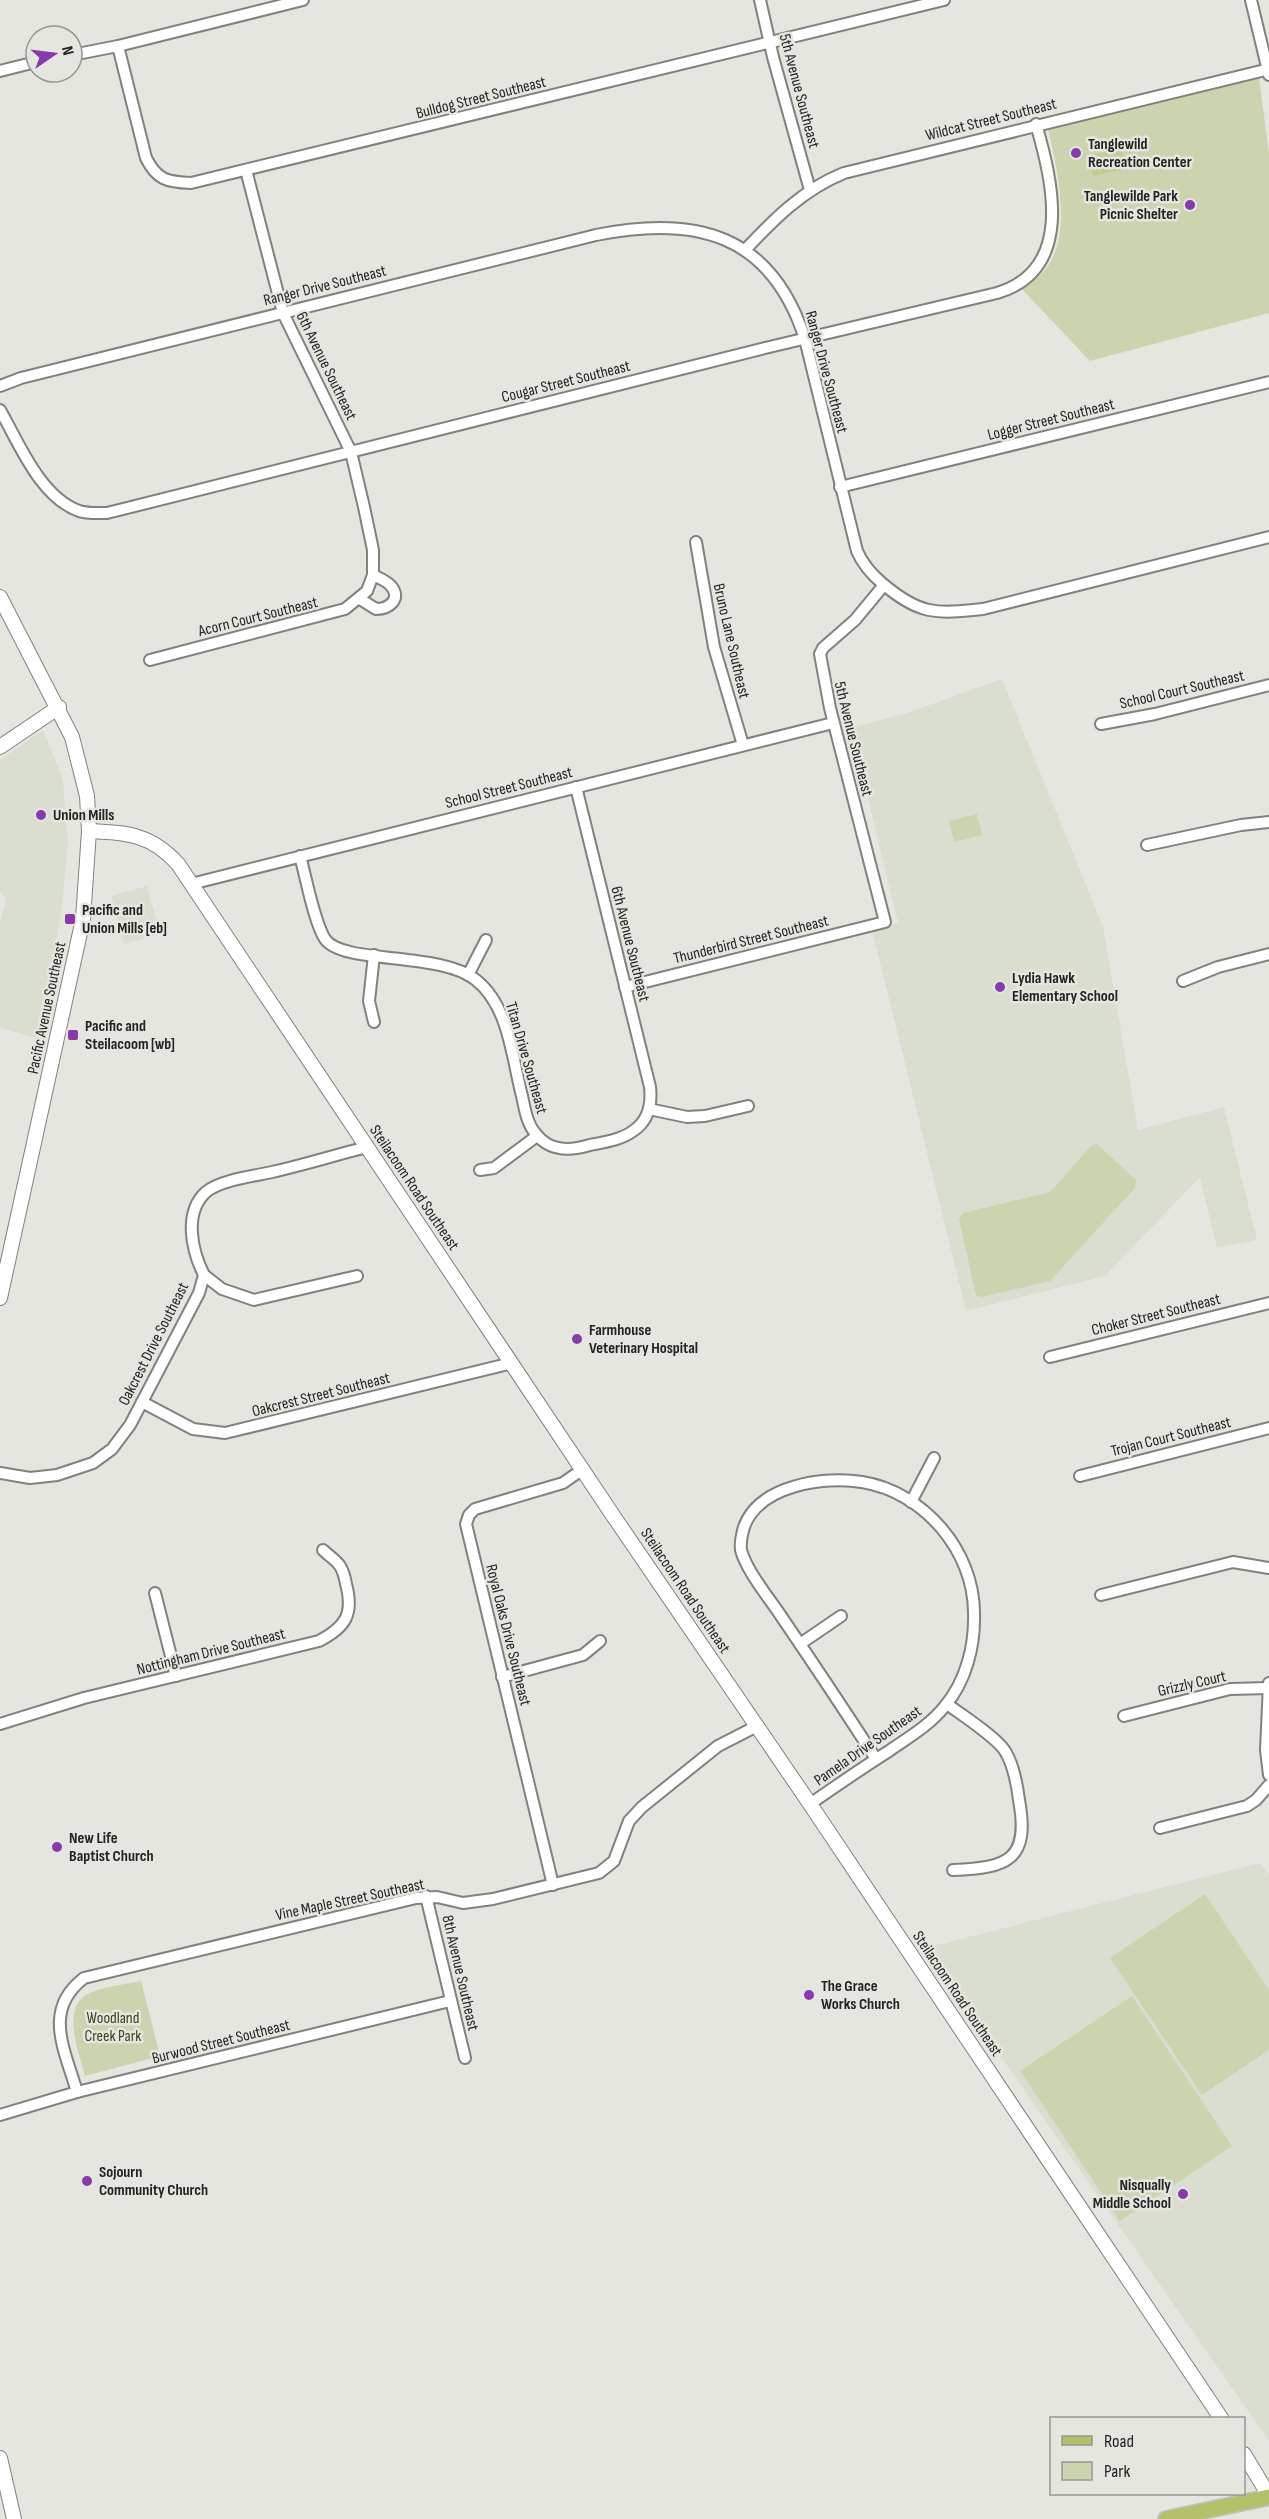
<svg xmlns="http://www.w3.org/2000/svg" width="1269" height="2519" viewBox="0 0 1269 2519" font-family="'Sofia Sans Condensed',sans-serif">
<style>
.built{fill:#daded0}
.green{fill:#cbd4af}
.water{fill:#c0ce92}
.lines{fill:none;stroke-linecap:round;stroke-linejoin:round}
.street-casing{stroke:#81827d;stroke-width:14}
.secondary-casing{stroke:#81827d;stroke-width:16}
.primary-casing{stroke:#c1c2c1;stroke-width:18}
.street{stroke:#fff;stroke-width:10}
.secondary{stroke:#fff;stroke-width:14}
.primary{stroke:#b5c169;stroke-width:15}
.poi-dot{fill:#863aab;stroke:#e5e6e0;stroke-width:2}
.labels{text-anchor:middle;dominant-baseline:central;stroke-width:5;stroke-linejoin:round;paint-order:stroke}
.street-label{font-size:16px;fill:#232421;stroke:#e5e6e0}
.poi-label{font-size:16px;font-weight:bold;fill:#232421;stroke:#e5e6e0;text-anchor:start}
.park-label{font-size:16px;fill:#394115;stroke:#e5e6e0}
</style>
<rect width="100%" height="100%" fill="#e5e6e0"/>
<g class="built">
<path d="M1002,679L1103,927L1138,1130L1224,1107L1257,1240L1217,1248L1200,1177L1105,1276L966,1311L872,929L898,923L851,728L907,713Z"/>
<path d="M43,730L63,780L68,844L61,915L37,1038L0,1028V922L6,900L0,891V760Z"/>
<path d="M147,886L160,934L124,944L111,896Z"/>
<path d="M1260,1863L1269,1875V2441L925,1948Z"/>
</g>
<g class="green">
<path d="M1259,78L1269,153V313L1090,361L1022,289C1029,283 1038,278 1044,271C1074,238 1057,167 1048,129Z"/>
<path d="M977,814L982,835L954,842L949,821Z"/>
<path d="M1097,1144L1136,1180L1135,1188L1050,1281L981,1297L976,1295L959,1219L963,1213L1050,1192L1092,1145Z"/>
<path d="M1205,1894L1269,1990V2050L1202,2095L1110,1958Z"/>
<path d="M141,1981L160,2056L85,2076C80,2054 61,2011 86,1995C102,1986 124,1985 141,1981Z"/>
<path d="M1132,1996L1232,2146L1120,2221L1020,2071Z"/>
</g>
<path class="water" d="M1121,148L1126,168L1093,176L1088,156Z"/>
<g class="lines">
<defs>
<g id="street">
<path d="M760,0L773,57L810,190"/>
<path d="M1251,0L1269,75"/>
<path d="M118,46L146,158C157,180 167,182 191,183L944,0"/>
<path d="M72,55L118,46L303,0"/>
<path d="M0,71L36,62"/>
<path d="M745,250C774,219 804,189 844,173L1269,69"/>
<path d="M0,386L21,378L596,235C695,215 771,233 805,339L857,551C863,565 871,574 883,584C920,615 935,614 983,609L1269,537"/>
<path d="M0,410C19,443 40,497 79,511C88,514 98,513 107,513L765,348L997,293C1074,270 1053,183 1036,124"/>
<path d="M840,487L1269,382"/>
<path d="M696,542L714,647L743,745"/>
<path d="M360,599L376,609C389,609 402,599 391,586C387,581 379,578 373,575"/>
<path d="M150,660L345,609L367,591L373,575V550L364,507L351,452L283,313L246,170"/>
<path d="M1101,724L1155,714L1269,685"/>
<path d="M1147,845L1241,825L1269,822"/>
<path d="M300,856C306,877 314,922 325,939C343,965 440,951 476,980C509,1006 512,1058 522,1096C525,1110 527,1124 536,1134C550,1152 570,1151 590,1145C604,1142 621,1140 633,1131C648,1121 652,1105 650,1087L576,787"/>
<path d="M191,884L833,723"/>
<path d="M468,975L486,940"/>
<path d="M1183,981L1218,967L1269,954"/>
<path d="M625,987L885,922L830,708L820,654L823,648L855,620L884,585"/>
<path d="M374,1022L369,1001L374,955"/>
<path d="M649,1109L687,1117L705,1116L748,1106"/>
<path d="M480,1170L494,1168L537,1136"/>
<path d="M204,1275L222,1289L254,1300L357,1276"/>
<path d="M1050,1357L1269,1303"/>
<path d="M142,1402L193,1429L225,1433L512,1363"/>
<path d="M0,1473L30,1478L57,1475L93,1463L112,1449L130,1425L199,1293L204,1275C192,1251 183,1213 206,1192C220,1180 254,1176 272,1172C304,1165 335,1155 367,1147"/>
<path d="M1080,1476L1269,1428"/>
<path d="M911,1502L934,1458"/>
<path d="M155,1593L176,1676"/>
<path d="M1101,1595L1233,1562L1269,1568"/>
<path d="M800,1644L841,1616"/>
<path d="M502,1677L583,1655L600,1641"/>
<path d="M1269,1683L1266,1750L1269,1775"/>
<path d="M947,1704C962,1715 996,1737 1005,1751C1013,1764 1017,1784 1019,1800C1030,1860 1008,1868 953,1870"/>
<path d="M1124,1716L1230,1689L1269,1688"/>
<path d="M0,1724L84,1698L319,1641C346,1627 354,1614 346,1584C345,1578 343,1571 340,1566C336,1560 328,1555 323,1550"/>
<path d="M810,1804C836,1786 862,1768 889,1751C909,1737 930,1725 945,1706C966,1681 975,1646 974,1613C974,1551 924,1492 862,1482C824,1476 759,1485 744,1527C742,1534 740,1543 741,1550C746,1570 769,1598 781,1616C813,1663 845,1711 876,1759"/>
<path d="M1160,1828L1247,1806L1256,1800L1269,1785"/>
<path d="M553,1885L466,1524L469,1515L475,1509L563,1483L583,1469"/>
<path d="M426,1896L465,2058"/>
<path d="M77,2092C65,2050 42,2010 84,1978L416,1898L437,1897L463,1903L493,1899L599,1873L614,1861L629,1821L642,1807L718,1746L757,1726"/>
<path d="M0,2115L77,2092L450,2001"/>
</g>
<g id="secondary">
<path d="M0,597L72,737L87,796L89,831L83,919L0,1298"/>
<path d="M0,747L59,707"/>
<path d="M89,831C128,833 151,834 178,864L612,1514L810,1804L1221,2418"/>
<path d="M1244,2454L1269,2496"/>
<path d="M0,2458L14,2519"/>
</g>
<path id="primary" d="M1166,2519L1269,2497"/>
</defs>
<use href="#street" class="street-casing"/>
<use href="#secondary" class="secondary-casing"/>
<use href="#primary" class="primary-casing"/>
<use href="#street" class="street"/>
<use href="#secondary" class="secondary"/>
<use href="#primary" class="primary"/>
</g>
<g class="poi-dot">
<circle cx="1076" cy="153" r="6"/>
<circle cx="1190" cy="205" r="6"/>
<circle cx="41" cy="815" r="6"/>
<rect x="64" y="913" width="12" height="12" rx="3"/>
<circle cx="1000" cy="987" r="6"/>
<rect x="67" y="1029" width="12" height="12" rx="3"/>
<circle cx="577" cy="1339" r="6"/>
<circle cx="57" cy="1847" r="6"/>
<circle cx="809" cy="1995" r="6"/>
<circle cx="87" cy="2181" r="6"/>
<circle cx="1183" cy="2194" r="6"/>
</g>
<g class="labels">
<g class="street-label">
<text transform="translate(799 91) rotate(75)">5th Avenue Southeast</text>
<text transform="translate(481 98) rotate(-14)">Bulldog Street Southeast</text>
<text transform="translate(991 120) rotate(-14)">Wildcat Street Southeast</text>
<text transform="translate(325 286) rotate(-14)">Ranger Drive Southeast</text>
<text transform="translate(326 366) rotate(64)">6th Avenue Southeast</text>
<text transform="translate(826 372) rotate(75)">Ranger Drive Southeast</text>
<text transform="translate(566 382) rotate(-14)">Cougar Street Southeast</text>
<text transform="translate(1051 420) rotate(-14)">Logger Street Southeast</text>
<text transform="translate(258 617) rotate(-14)">Acorn Court Southeast</text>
<text transform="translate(731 641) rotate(77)">Bruno Lane Southeast</text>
<text transform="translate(1182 690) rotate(-13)">School Court Southeast</text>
<text transform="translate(853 739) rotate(76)">5th Avenue Southeast</text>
<text transform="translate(509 788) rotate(-14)">School Street Southeast</text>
<text transform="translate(751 940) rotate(-14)">Thunderbird Street Southeast</text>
<text transform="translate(630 944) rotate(76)">6th Avenue Southeast</text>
<text transform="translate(47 1008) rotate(-78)">Pacific Avenue Southeast</text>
<text transform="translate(526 1058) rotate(74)">Titan Drive Southeast</text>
<text transform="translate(414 1188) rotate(56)">Steilacoom Road Southeast</text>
<text transform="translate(1156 1315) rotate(-14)">Choker Street Southeast</text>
<text transform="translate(154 1344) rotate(-63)">Oakcrest Drive Southeast</text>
<text transform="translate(321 1395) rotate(-14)">Oakcrest Street Southeast</text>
<text transform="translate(1171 1437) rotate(-14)">Trojan Court Southeast</text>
<text transform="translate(685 1591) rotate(56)">Steilacoom Road Southeast</text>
<text transform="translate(508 1635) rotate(76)">Royal Oaks Drive Southeast</text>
<text transform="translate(211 1652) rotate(-14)">Nottingham Drive Southeast</text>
<text transform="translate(1192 1684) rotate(-13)">Grizzly Court</text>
<text transform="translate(868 1746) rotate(-35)">Pamela Drive Southeast</text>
<text transform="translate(350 1900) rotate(-12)">Vine Maple Street Southeast</text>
<text transform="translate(460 1973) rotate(77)">8th Avenue Southeast</text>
<text transform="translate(957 1994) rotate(56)">Steilacoom Road Southeast</text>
<text transform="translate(221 2042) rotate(-14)">Burwood Street Southeast</text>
</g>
<g class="poi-label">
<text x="1088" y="144">Tanglewild<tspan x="1088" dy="18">Recreation Center</tspan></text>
<text x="1178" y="196" text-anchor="end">Tanglewilde Park<tspan x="1178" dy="18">Picnic Shelter</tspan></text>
<text x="53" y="815">Union Mills</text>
<text x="82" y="910">Pacific and<tspan x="82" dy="18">Union Mills [eb]</tspan></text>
<text x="1012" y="978">Lydia Hawk<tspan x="1012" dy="18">Elementary School</tspan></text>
<text x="85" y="1026">Pacific and<tspan x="85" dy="18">Steilacoom [wb]</tspan></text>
<text x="589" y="1330">Farmhouse<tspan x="589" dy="18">Veterinary Hospital</tspan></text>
<text x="69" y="1838">New Life<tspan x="69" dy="18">Baptist Church</tspan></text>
<text x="821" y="1986">The Grace<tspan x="821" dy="18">Works Church</tspan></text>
<text x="99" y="2172">Sojourn<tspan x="99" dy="18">Community Church</tspan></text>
<text x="1171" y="2185" text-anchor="end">Nisqually<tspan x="1171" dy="18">Middle School</tspan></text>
</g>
<g class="park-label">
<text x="113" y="2018">Woodland<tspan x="113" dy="18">Creek Park</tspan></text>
</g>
</g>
<rect x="1050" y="2417" width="195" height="78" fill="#e5e6e0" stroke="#979894" stroke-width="1.5"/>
<rect x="1062" y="2436" width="30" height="9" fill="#b5c169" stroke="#979894" stroke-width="1.5"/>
<text x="1104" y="2447" font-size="18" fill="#232421">Road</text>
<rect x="1062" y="2462" width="30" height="18" fill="#cbd4af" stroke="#979894" stroke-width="1.5"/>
<text x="1104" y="2477" font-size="18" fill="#232421">Park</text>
<g transform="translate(54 54) rotate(76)"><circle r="28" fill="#e5e6e0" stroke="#979894" stroke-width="1.5"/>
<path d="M0-4.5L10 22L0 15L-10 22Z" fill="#863aab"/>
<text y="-9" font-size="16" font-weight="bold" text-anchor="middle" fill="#232421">N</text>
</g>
</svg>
